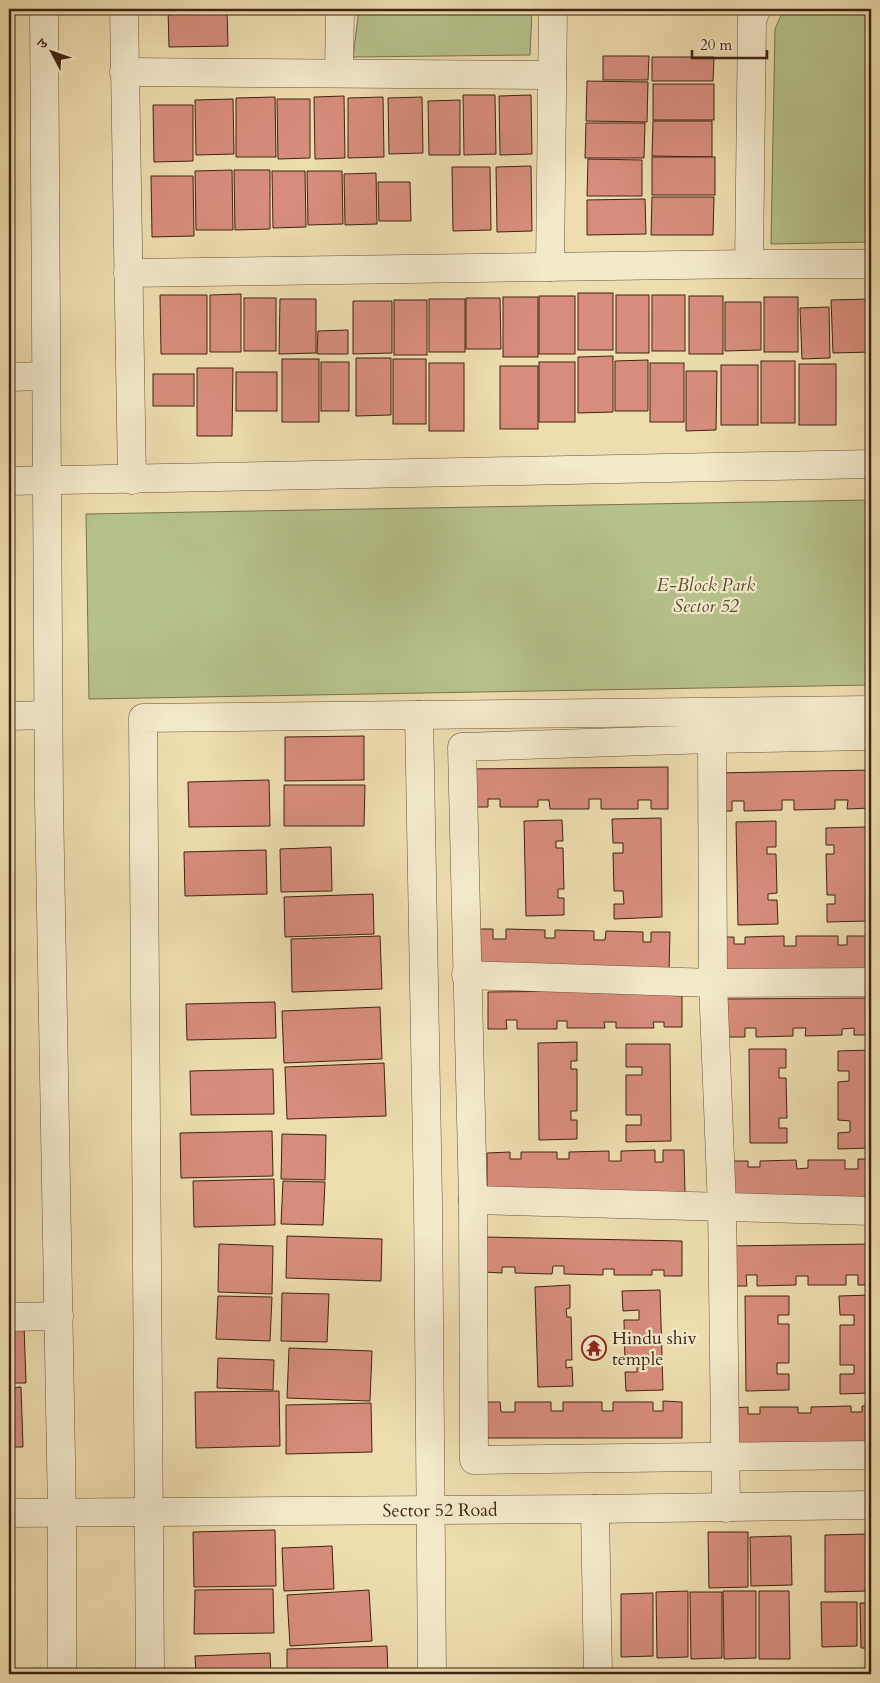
<svg xmlns="http://www.w3.org/2000/svg" width="880" height="1683" viewBox="0 0 880 1683" font-family="Cardo,'Noto Serif Devanagari',serif">
<style>
.green{fill:#b6c28c;stroke:#7a734e}
.building{fill:#d88d7c;stroke:#3f2411}
.lines{fill:none;stroke-linecap:round;stroke-linejoin:round}
.minor-casing{stroke:#6a5238;stroke-width:29}
.minor{stroke:#f3e9cb;stroke-width:28}
.labels{text-anchor:middle;dominant-baseline:central;stroke-width:4.5;stroke-linejoin:round;paint-order:stroke}
.park-label{font-size:18px;font-style:italic;fill:#5d4c30;stroke:#f3e9cb}
.poi-label{font-size:18px;fill:#3f2411;stroke:#f3e9cb;text-anchor:start}
.street-label{font-size:18px;fill:#3f2411;stroke:#f3e9cb}
</style>
<rect width="100%" height="100%" fill="#edddaf"/>
<filter id="stains"><feTurbulence type="fractalNoise" baseFrequency=".004" numOctaves="4"/><feColorMatrix values="0 0 0 0 .2 0 0 0 0 .09 0 0 0 0 .02 0 0 0 .5 -.17"/></filter>
<radialGradient id="worn" r=".72"><stop offset=".6" stop-color="#630" stop-opacity="0"/><stop offset="1" stop-color="#630" stop-opacity=".3"/></radialGradient>
<g class="green">
<path d="M359,9H532L530,55L353,57Z"/>
<path d="M784,9H871V242L771,244L775,29Z"/>
<path d="M871,500V685L89,699L86,514Z"/>
</g>
<g class="building">
<path d="M168,9H227L228,46L169,47Z"/>
<path d="M603,56H649L648,80H603Z"/>
<path d="M652,57H714L713,81H652Z"/>
<path d="M587,81L648,82L647,122L586,121Z"/>
<rect x="653" y="84" width="61" height="36"/>
<path d="M463,95H495L496,154L464,155Z"/>
<path d="M531,95L532,154L500,155L499,96Z"/>
<path d="M344,96L345,158L315,159L314,97Z"/>
<path d="M275,97L276,157H236V98Z"/>
<path d="M383,97L384,157L348,158V98Z"/>
<path d="M422,97L423,153L389,154L388,98Z"/>
<path d="M233,99L234,154L196,155L195,100Z"/>
<path d="M277,99H310V158L278,159Z"/>
<path d="M460,100V155H429L428,101Z"/>
<path d="M153,105H193V161L154,162Z"/>
<path d="M653,121H712V157L652,156Z"/>
<path d="M586,123H645L644,158H585Z"/>
<rect x="652" y="157" width="63" height="38"/>
<path d="M588,159L642,160V196H587Z"/>
<path d="M531,166L532,231L497,232L496,167Z"/>
<path d="M452,167H490L491,230L453,231Z"/>
<path d="M232,170L233,230H196L195,171Z"/>
<path d="M234,170H270V229L235,230Z"/>
<path d="M272,171H305L306,227L273,228Z"/>
<path d="M307,171H342L343,224L308,225Z"/>
<path d="M376,173L377,224L345,225L344,174Z"/>
<path d="M151,176H193L194,236L152,237Z"/>
<path d="M378,182H410L411,221H379Z"/>
<path d="M652,197H714L713,235H651Z"/>
<path d="M645,199L646,234L587,235V200Z"/>
<rect x="578" y="293" width="35" height="57"/>
<path d="M241,294V352H210V295Z"/>
<path d="M160,295H207V354H161Z"/>
<rect x="616" y="295" width="33" height="58"/>
<rect x="652" y="295" width="33" height="56"/>
<rect x="539" y="296" width="36" height="58"/>
<rect x="689" y="296" width="34" height="58"/>
<rect x="503" y="297" width="35" height="60"/>
<rect x="764" y="297" width="34" height="55"/>
<rect x="244" y="298" width="32" height="53"/>
<path d="M466,298H500L501,349H466Z"/>
<path d="M280,299H316V353L279,354Z"/>
<rect x="429" y="299" width="36" height="53"/>
<path d="M871,299V352L833,353L831,300Z"/>
<rect x="394" y="300" width="33" height="55"/>
<path d="M353,301H392V353L353,354Z"/>
<path d="M725,302H761V350L725,351Z"/>
<path d="M829,307L830,358L802,359L800,308Z"/>
<path d="M348,330V354H317L318,331Z"/>
<path d="M613,356V412L578,413V357Z"/>
<path d="M356,358H391V415L356,416Z"/>
<rect x="282" y="359" width="37" height="63"/>
<rect x="393" y="359" width="33" height="65"/>
<path d="M648,360V411H615V361Z"/>
<rect x="761" y="361" width="34" height="62"/>
<rect x="321" y="362" width="28" height="49"/>
<rect x="539" y="362" width="36" height="60"/>
<rect x="429" y="363" width="35" height="68"/>
<rect x="650" y="363" width="34" height="59"/>
<rect x="799" y="364" width="37" height="61"/>
<rect x="721" y="365" width="37" height="60"/>
<rect x="500" y="366" width="38" height="63"/>
<path d="M197,368H233L232,436H197Z"/>
<path d="M686,371H717L716,430L686,431Z"/>
<rect x="236" y="372" width="41" height="39"/>
<rect x="153" y="374" width="41" height="32"/>
<path d="M364,736V780L285,781V737Z"/>
<path d="M668,767V809H651V800H638V809H601V799H589V809H550L549,800H538V807H500V799H488V807H470V769Z"/>
<path d="M871,770V808L847,809L848,800H835V809L794,810V800H782V810L744,811V801H732V811H718L717,773Z"/>
<path d="M269,780L270,826L189,827L188,782Z"/>
<path d="M284,785H365L364,826H284Z"/>
<path d="M661,818L662,917L614,919V904H624L623,891H614L613,853H623V843H613L612,819Z"/>
<path d="M562,820L563,841H556V848H563L564,889H558V898H564V915L526,916L524,821Z"/>
<path d="M776,821V847H767V854H776L777,893L768,894V900H777L778,924L738,925L736,822Z"/>
<path d="M866,827L868,921L827,922V904H835V895H827L826,854H834V845H826V828Z"/>
<path d="M331,847L332,891L281,892L280,849Z"/>
<path d="M266,850L267,894L185,896L184,852Z"/>
<path d="M373,894L374,934L285,937L284,897Z"/>
<path d="M475,929H493V939H506V929L545,930V938H555V930L594,931V940H605L606,931L643,932V942H651V932H670L669,971L474,967Z"/>
<path d="M380,936L382,989L292,992L291,939Z"/>
<path d="M784,936V946H796V936H838V945H847V936H871V972L716,973V937H734V944H745V937Z"/>
<path d="M682,990V1027H664V1022H653L654,1028H616V1022H604L605,1028H567V1021H557V1029H517V1020H506L507,1029H488V992Z"/>
<path d="M871,998V1035H854V1028L842,1029V1035L805,1036L806,1028H793V1036L756,1037V1028H745V1037H727V999Z"/>
<path d="M275,1002L276,1038L187,1040L186,1004Z"/>
<path d="M380,1007L382,1059L284,1063L282,1011Z"/>
<path d="M577,1042V1061H571V1069H577V1111H571V1120H577V1139L539,1140L538,1043Z"/>
<path d="M626,1044H670L671,1141L626,1142V1125H641V1115H626V1075H642V1067H626Z"/>
<path d="M749,1049H786V1068H779V1078H786L787,1118H779V1128H787V1143H750Z"/>
<path d="M871,1050V1148L838,1149V1133L850,1132V1121L838,1120V1082L849,1081V1071H838V1051Z"/>
<path d="M384,1063L386,1116L287,1119L285,1067Z"/>
<path d="M273,1069L274,1114L191,1115L190,1071Z"/>
<path d="M272,1131L273,1176L181,1178L180,1133Z"/>
<path d="M282,1134L326,1135L325,1180L281,1179Z"/>
<path d="M655,1150V1162H663V1150H684L685,1194L487,1196V1153L510,1152V1159H521V1152H557V1159H569V1152L609,1151V1161H621V1151Z"/>
<path d="M858,1159H871V1197L729,1199V1161H748V1167H760V1161L796,1160L797,1169L808,1168V1160H845V1169H858Z"/>
<path d="M274,1179L275,1225L194,1227L193,1181Z"/>
<path d="M283,1181L325,1182L323,1225L281,1224Z"/>
<path d="M287,1236L382,1239L381,1281L286,1278Z"/>
<path d="M484,1237L682,1241V1276H664V1270H652V1275H614V1269H603V1275L564,1274V1266H553L552,1274L515,1273V1267H502V1273L483,1272Z"/>
<path d="M219,1244L273,1246L272,1294L218,1292Z"/>
<path d="M871,1244V1285H858V1275H846V1285H808V1276H796V1285L757,1286V1275H746L747,1286H729V1246Z"/>
<path d="M570,1285V1308L566,1309L567,1317H571L572,1360H566V1368L572,1367L573,1386L538,1387L535,1287Z"/>
<path d="M660,1290L663,1390L626,1391L625,1372H637V1363H625L624,1320H639V1310L623,1311L622,1291Z"/>
<path d="M282,1293L329,1294L327,1342L281,1341Z"/>
<path d="M871,1295V1393L840,1394V1374H854V1365H840V1325H854V1315H840L839,1296Z"/>
<path d="M218,1296L272,1297L270,1341L216,1339Z"/>
<path d="M745,1296H789V1315H778V1324H789V1363H777V1374H789V1390L746,1391Z"/>
<path d="M9,1325H24L26,1383H9Z"/>
<path d="M289,1348L372,1351L370,1401L287,1398Z"/>
<path d="M218,1358L274,1360L273,1390L217,1388Z"/>
<path d="M21,1387L23,1447H9V1388Z"/>
<path d="M279,1391L280,1446L196,1448L195,1392Z"/>
<path d="M663,1401L682,1402V1438H485V1402H500L501,1412H515V1402H551V1411H563V1402H602V1411H613V1402H653V1411H663Z"/>
<path d="M371,1403L372,1452L286,1454V1405Z"/>
<path d="M851,1406V1412H862V1406H871V1443L730,1444V1408L748,1407V1414H760V1407H798V1413H811V1407Z"/>
<path d="M275,1530L276,1586L194,1587L193,1532Z"/>
<path d="M708,1532H748V1587L709,1588Z"/>
<path d="M868,1534L869,1591L825,1592V1535Z"/>
<path d="M791,1536L792,1585L751,1586L750,1537Z"/>
<path d="M332,1546L334,1589L284,1591L282,1548Z"/>
<path d="M273,1589L274,1633L194,1634L195,1590Z"/>
<path d="M369,1590L372,1641L290,1646L287,1595Z"/>
<path d="M688,1591V1657L657,1658L656,1592Z"/>
<path d="M723,1591H756V1658L724,1659Z"/>
<path d="M759,1591H789L790,1659H759Z"/>
<path d="M690,1592H722V1658L691,1659Z"/>
<path d="M653,1593V1656L621,1657V1594Z"/>
<path d="M821,1602H857V1646L822,1647Z"/>
<path d="M860,1603H871V1648H861Z"/>
<path d="M387,1646L388,1674H287V1649Z"/>
<path d="M270,1653L271,1674H196L195,1656Z"/>
</g>
<g class="lines">
<defs>
<g id="minor">
<path d="M44,9L49,801L62,1513V1674"/>
<path d="M124,9L132,480"/>
<path d="M124,72L552,75"/>
<path d="M339,73L340,9"/>
<path d="M749,264L752,19L757,9"/>
<path d="M550,267L553,9"/>
<path d="M128,273L749,264H871"/>
<path d="M9,377L45,376"/>
<path d="M9,481L871,464"/>
<path d="M419,715L428,1200L432,1674"/>
<path d="M9,716L48,715"/>
<path d="M871,736L712,739L462,747L473,1200L474,1460L871,1455"/>
<path d="M712,739L713,983L722,1207L726,1508"/>
<path d="M466,975L713,983L871,982"/>
<path d="M473,1200L871,1211"/>
<path d="M9,1317L59,1316"/>
<path d="M595,1509L598,1674"/>
<path id="s1" d="M9,1513L595,1509L871,1505"/>
<path d="M150,1674L143,718L871,710"/>
</g>
</defs>
<use href="#minor" class="minor-casing"/>
<use href="#minor" class="minor"/>
</g>
<defs>
<symbol id="temple-ring" viewBox="-11 -11 22 22"><circle r="9.5" fill="#f3e9cb" stroke="#8f2418" stroke-width="1.5"/><path d="M0-6L5-2H3V0L6.5 2.5H4V6H1.5V3h-3V6H-4V2.5H-6.5L-3 0V-2H-5Z" fill="#8f2418"/></symbol>
</defs>
<g fill-rule="evenodd">
<use href="#temple-ring" x="580" y="1334" width="28" height="28"/>
</g>
<g class="labels">
<g class="park-label">
<text x="706" y="585">E-Block Park<tspan x="706" dy="21">Sector 52</tspan></text>
</g>
<g class="poi-label">
<text x="612" y="1338">Hindu shiv<tspan x="612" dy="21">temple</tspan></text>
</g>
<g class="street-label">
<text stroke="none"><textPath href="#s1" startOffset="431">Sector 52 Road</textPath></text>
</g>
</g>
<rect width="880" height="1683" fill="none" stroke="#edddaf" stroke-width="30"/>
<rect x="10" y="10" width="860" height="1663" fill="none" stroke="#3f2411" stroke-width="2.5"/>
<rect x="15" y="15" width="850" height="1653" fill="none" stroke="#3f2411"/>
<g transform="translate(52 52) rotate(311)" stroke="#f3e9cb" stroke-width="4" paint-order="stroke">
<path d="M0-4L9 19L0 12L-9 19Z" fill="#3f2411"/>
<text y="-8" font-size="14" font-weight="bold" text-anchor="middle" fill="#3f2411">उ</text>
</g>
<path d="M692 50v8h75v-8" fill="none" stroke="#3f2411" stroke-width="2.5"/>
<text x="700" y="50" font-size="15" fill="#3f2411" stroke="#f3e9cb" stroke-width="4" paint-order="stroke">20 m</text>
<rect width="100%" height="100%" filter="url(#stains)"/>
<rect width="100%" height="100%" fill="url(#worn)"/>
</svg>
